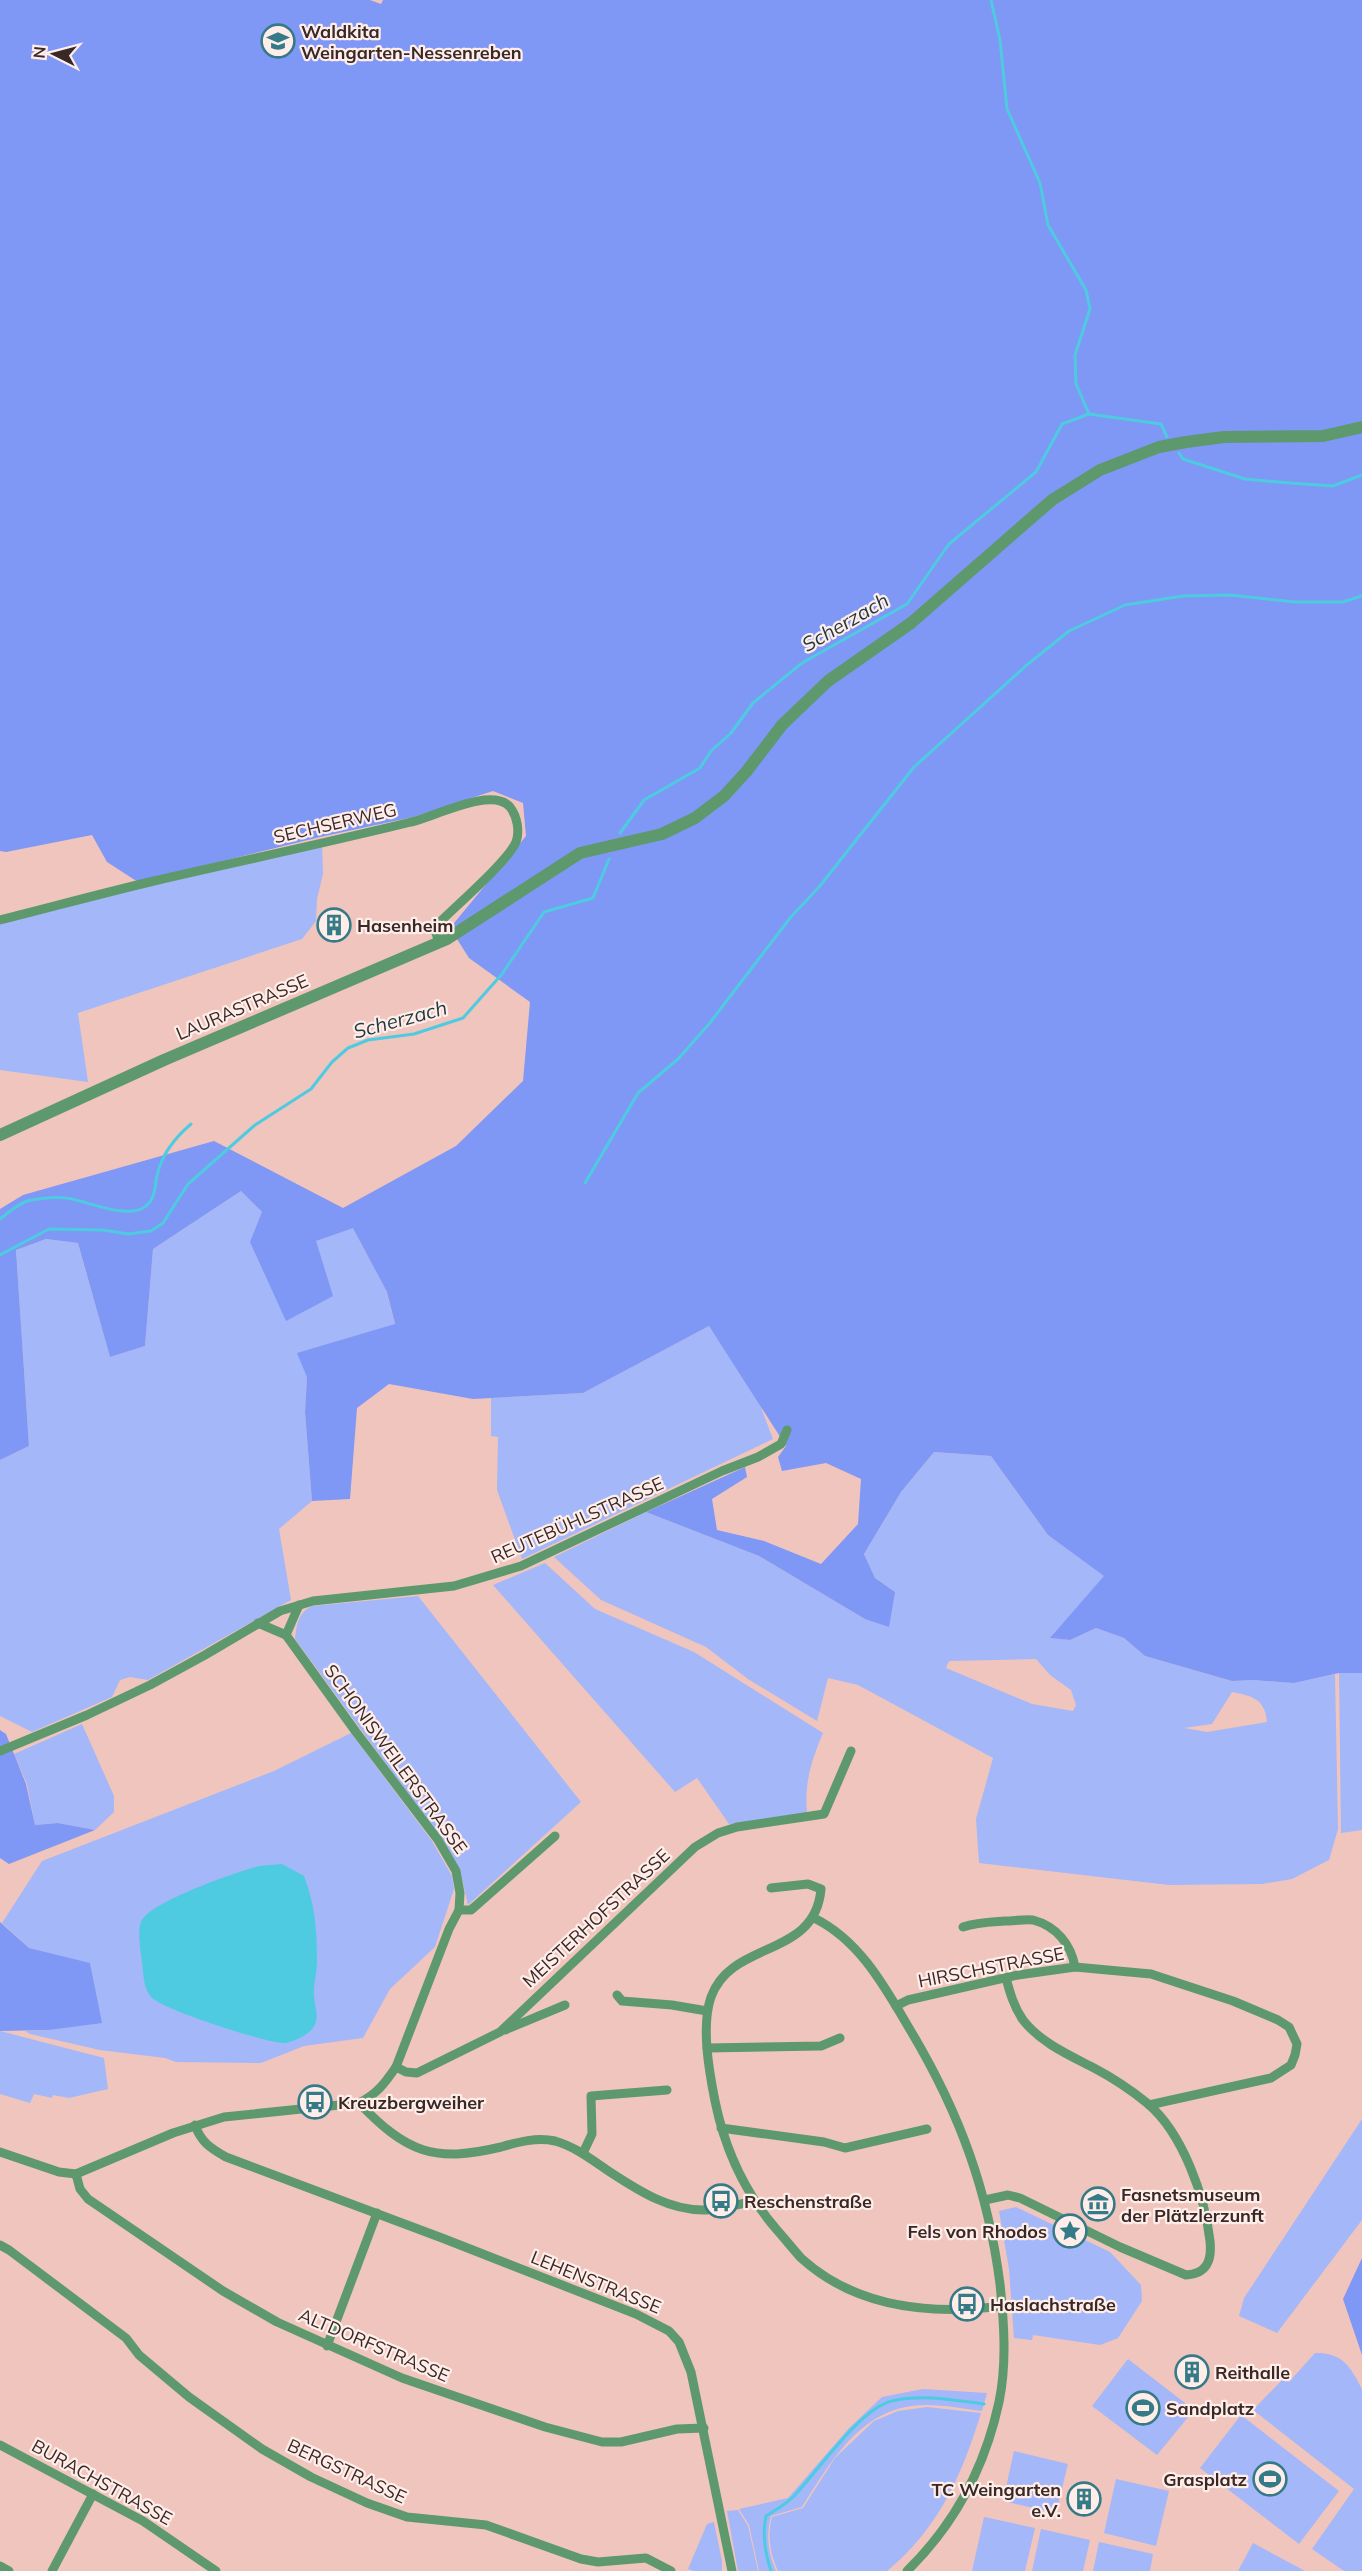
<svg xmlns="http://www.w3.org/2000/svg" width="1362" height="2571" viewBox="0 0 1362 2571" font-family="Mulish,sans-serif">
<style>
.green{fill:#a4b7f8;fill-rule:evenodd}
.forest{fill:#7f97f5}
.water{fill:#4ecbe1}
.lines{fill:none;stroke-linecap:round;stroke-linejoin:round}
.stream{stroke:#4ecbe1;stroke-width:3}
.minor{stroke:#5e996d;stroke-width:9}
.tertiary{stroke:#5e996d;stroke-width:12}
.labels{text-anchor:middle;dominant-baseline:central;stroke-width:4.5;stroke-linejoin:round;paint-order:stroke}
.poi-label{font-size:18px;font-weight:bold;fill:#392926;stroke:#ffede9;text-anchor:start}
.street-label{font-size:18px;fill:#392926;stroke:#ffede9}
.water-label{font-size:20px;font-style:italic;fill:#1e393e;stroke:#ffede9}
</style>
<rect width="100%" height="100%" fill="#f0c5bd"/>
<g class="green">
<path d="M322,842L323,874L317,899L316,921L302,939L78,1013L88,1082L0,1070V920Z"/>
<path d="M241,1191L262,1212L316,1241L353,1227L387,1292L395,1325L307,1377L305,1412L312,1501L279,1529L291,1600L148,1680L130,1677L120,1680L112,1697L32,1732L0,1716V1460L29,1446L16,1250L46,1239L78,1243L110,1357L145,1346L153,1249Z"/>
<path d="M709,1326L759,1402L773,1439L522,1559L497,1490L498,1437L491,1436V1398L583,1393Z"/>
<path d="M934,1452L991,1456L1048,1535L1105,1576L1051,1638L1070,1640L1096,1628L1124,1638L1145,1656L1232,1681L1253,1680L1294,1683L1335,1674L1338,1829L1329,1860L1292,1879L1262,1884L1169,1885L979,1863L976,1819L993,1758L858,1685L828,1678L817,1721L748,1679L706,1647L601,1600L554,1557L646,1512L759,1556L865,1619L895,1592L875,1578L864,1554L901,1492ZM1036,1659L1050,1675L1071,1690L1076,1705L1073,1711L1032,1704L946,1668L949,1661ZM1232,1692C1253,1696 1265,1699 1267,1722L1207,1732L1184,1728L1212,1724Z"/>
<path d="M545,1563L595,1609L694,1652L823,1733C812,1759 804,1783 807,1812L783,1820L729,1824L697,1778L675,1792L493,1585Z"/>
<path d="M418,1596L581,1802L468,1905L462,1879L447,1848L295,1639C297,1624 298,1613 312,1606Z"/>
<path d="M1339,1673H1362V1830L1341,1833Z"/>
<path d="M82,1724L114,1796V1812L95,1830L58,1823L35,1825L27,1784L14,1754Z"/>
<path d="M351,1733L432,1841L452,1876L454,1889L435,1947L390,1989L363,2038L304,2046L261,2063L176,2062L165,2058L100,2050L30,2034L25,2031L49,2030L101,2022L90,1964L29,1948L2,1923L42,1861L274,1771Z"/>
<path d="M0,2031L104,2058L108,2089L69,2098L53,2095L52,2098L34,2094L30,2103L0,2094Z"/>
<path d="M1362,2119V2220L1277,2333L1239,2316L1244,2298Z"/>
<path d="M1016,2207L1110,2252L1141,2285L1142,2301L1118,2338L1100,2345L1033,2335L1032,2340L1014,2338L1009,2269L999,2211Z"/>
<path d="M1315,2353C1342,2352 1351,2367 1362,2389V2571H1344L1312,2549L1354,2489L1253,2410L1283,2379L1289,2382Z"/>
<path d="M1128,2359L1194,2410L1157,2455L1092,2406Z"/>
<path d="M923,2389L987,2393L982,2411C964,2409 945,2405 927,2405C863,2404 832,2460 802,2507L771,2516C766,2535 768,2553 776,2571H759L749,2525L739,2509L788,2498L849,2428L882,2397Z"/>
<path d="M927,2407L981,2413C962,2475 939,2528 887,2571H778C770,2554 767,2535 772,2517L803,2508L835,2458L874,2421L898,2411Z"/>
<path d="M1241,2415L1339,2491L1299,2544L1200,2468Z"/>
<path d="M1014,2451L1068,2464L1056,2513L1003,2501Z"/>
<path d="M1116,2479L1169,2491L1156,2546L1104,2533Z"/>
<path d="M738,2510L748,2526L758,2571H738L727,2511Z"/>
<path d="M984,2517L1035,2528L1025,2571H972Z"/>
<path d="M714,2522L722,2561V2571H693L688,2569L707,2524Z"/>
<path d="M1041,2529L1090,2540L1083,2571H1032Z"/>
<path d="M1099,2542L1153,2554L1150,2571H1093Z"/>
<path d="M1253,2543L1305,2571H1238Z"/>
</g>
<g class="forest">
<path d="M0,0H370L381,4L383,0H1362V1673H1339L1294,1683L1253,1680L1232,1681L1145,1656L1124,1638L1096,1628L1070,1640L1050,1638L1104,1576L1048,1535L991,1456L934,1452L901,1492L864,1554L875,1578L895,1592L889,1627L865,1619L759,1556L646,1512L745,1467L747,1477L712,1499L717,1530L764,1541L821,1564L858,1524L861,1479L826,1463L782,1471L778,1457L786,1446L709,1326L583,1393L473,1399L389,1384L357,1408L350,1499L312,1501L305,1412L307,1377L297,1353L395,1324L387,1292L353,1228L316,1241L333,1296L286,1321L250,1242L262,1212L241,1191L153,1249L145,1346L110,1357L78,1243L46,1239L16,1250L29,1446L0,1460V1209L23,1195L214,1141L343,1208L456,1146L523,1081L530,1002L469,958L450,928L526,836L523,803L493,791L413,817L320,837L138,882L107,862L92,835L6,852L0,851Z"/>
<path d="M0,1730L6,1734L26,1784L35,1825L58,1823L95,1830L9,1864L0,1858Z"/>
<path d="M0,1922L29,1948L90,1963L102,2023L49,2030L0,2031Z"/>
<path d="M1362,2258V2355L1343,2299Z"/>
</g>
<path class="water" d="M282,1864L304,1876C315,1905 317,1930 317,1961C317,1973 313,1985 314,1997C315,2008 320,2018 313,2028C308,2035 293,2042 285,2043C268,2044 169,2011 155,2000C143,1992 144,1976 142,1963C141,1952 137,1932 141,1922C149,1902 237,1872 259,1866C266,1865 274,1865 282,1864Z"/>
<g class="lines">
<g class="stream">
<path d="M991,0L1000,40L1007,109L1040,183L1048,225L1086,290L1090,309L1075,355L1076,384L1089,414"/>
<path d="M1179,453L1183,459L1245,479L1290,483L1333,486L1362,475"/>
<path d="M620,833L644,800L700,768L711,751L731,733L753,703L802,663L907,604L949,544L1036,472L1062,424L1089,414L1161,424L1167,437"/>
<path d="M585,1183L638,1093L678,1059L709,1024L790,918L819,887L914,767L1028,664L1069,631L1125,605L1183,596L1230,595L1295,602H1343L1362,596"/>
<path d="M0,1219C8,1213 18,1204 27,1201C40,1198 59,1196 72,1199C91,1203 126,1218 143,1208C157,1200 154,1185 158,1172C163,1152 177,1136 191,1124"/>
<path d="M0,1255L49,1229L103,1230L128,1234L151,1231L163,1223L188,1184L255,1125L311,1089L332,1062L348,1048L368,1040L414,1034L463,1018L502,974L544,912L593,898L609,859"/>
<path d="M771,2571C765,2553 762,2535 766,2516C775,2510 785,2505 793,2497C816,2474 860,2408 892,2401C922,2394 953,2400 984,2404"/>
</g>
<g class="minor">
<path d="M0,920C52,907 103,893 154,881C240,861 326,843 411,822C434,817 492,786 510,807C517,816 520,831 516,842C508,861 458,904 441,921L436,933L439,943"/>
<path d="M286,1635L299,1605"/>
<path d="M0,1751L87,1715L150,1685L205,1655L280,1611L313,1601L454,1586L521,1566L722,1471L758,1457L781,1444L787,1430"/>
<path d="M771,1888L808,1884L821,1889C815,1959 732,1939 711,1997C701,2026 709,2071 715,2101C725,2150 744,2192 777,2230C785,2239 793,2249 801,2258C856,2308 932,2315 1002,2306"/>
<path d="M459,1910H471L555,1836"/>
<path d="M814,1918C861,1941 886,1989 912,2033C960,2114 988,2191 1000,2284C1004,2322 1007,2364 999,2402C985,2467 955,2524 907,2571"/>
<path d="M963,1927C977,1922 990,1922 1005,1921C1013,1921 1025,1919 1033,1920C1056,1926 1071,1944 1075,1967"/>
<path d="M617,1995L622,2001L672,2005L707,2011"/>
<path d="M896,2006L908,2000L1018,1975L1075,1967L1151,1974L1233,2001L1278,2020L1289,2027L1297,2044L1295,2055L1291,2065L1271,2078L1149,2105"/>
<path d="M505,2030L565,2005"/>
<path d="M707,2048L821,2046L840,2038"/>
<path d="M396,2067L406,2072L417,2073L500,2032L695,1847L718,1833L737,1827L824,1814L851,1751"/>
<path d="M359,2103C407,2153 434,2163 501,2147C518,2142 537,2137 555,2141C576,2147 592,2160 610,2172C639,2191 670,2211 706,2210C722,2209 739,2204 755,2201"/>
<path d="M195,2125C201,2142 210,2148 226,2157L442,2238L636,2314L669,2331L679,2342L691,2372L732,2571"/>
<path d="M721,2128L824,2142L845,2148L927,2129"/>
<path d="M0,2152L59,2172L76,2174L173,2133L224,2117L359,2103C377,2094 385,2083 396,2067L449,1929L459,1910L460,1893L456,1871L438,1840L356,1732L286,1635L258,1623"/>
<path d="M583,2153L592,2134L591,2096L667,2090"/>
<path d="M76,2174L80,2189L88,2199L223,2291L277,2322L402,2378L545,2427L602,2442H621L677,2429L704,2428"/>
<path d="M985,2200L1008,2195L1020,2198L1120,2247L1186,2275C1207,2274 1212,2260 1210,2241C1205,2197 1183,2133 1147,2103C1131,2090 1113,2078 1094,2068C1069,2055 1041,2043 1023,2020C1014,2007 1010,1993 1006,1978"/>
<path d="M0,2245L9,2250L126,2338L139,2355L189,2397L262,2449L311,2477L367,2503L407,2517L486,2525L581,2559L598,2562L646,2558L671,2571"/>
<path d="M327,2346L377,2213"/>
<path d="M0,2445L143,2521L216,2571"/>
<path d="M0,2566L9,2571"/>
<path d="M52,2571L93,2494"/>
</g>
<path class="tertiary" d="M0,1135L164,1060L447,939L580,853L662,834L695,818L724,796L746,772L782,725L828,681L911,623L1052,500L1100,470L1159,447L1186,442L1224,437L1323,436L1362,427"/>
</g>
<defs>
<symbol id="school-ring" viewBox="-11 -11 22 22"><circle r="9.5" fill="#ffede9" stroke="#357a87" stroke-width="1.5"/><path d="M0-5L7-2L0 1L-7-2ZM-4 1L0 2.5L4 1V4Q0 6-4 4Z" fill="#357a87"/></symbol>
<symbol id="building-ring" viewBox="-11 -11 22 22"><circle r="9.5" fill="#ffede9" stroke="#357a87" stroke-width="1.5"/><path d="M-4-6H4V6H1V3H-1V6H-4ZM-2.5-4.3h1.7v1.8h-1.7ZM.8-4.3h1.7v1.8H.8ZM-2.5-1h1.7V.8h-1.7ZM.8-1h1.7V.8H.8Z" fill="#357a87"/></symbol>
<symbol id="bus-ring" viewBox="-11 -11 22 22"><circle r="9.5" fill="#ffede9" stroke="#357a87" stroke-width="1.5"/><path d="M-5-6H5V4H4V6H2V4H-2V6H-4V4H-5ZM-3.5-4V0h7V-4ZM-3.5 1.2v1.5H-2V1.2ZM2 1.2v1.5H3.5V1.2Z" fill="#357a87"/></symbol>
<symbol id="museum-ring" viewBox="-11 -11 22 22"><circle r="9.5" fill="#ffede9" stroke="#357a87" stroke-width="1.5"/><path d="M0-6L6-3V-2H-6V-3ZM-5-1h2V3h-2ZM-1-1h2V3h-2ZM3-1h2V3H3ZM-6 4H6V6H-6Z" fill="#357a87"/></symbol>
<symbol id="sight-ring" viewBox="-11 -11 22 22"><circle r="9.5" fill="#ffede9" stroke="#357a87" stroke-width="1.5"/><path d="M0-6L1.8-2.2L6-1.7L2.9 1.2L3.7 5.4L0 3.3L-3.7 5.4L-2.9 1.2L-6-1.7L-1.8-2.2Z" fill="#357a87"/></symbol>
<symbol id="stadium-ring" viewBox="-11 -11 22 22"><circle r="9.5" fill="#ffede9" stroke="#357a87" stroke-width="1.5"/><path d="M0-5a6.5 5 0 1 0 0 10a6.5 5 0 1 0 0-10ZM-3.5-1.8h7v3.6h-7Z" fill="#357a87"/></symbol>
</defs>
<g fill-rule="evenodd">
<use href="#school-ring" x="259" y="22" width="38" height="38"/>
<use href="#building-ring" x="315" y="906" width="38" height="38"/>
<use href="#bus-ring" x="296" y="2083" width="38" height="38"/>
<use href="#bus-ring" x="702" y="2182" width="38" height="38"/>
<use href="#museum-ring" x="1079" y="2185" width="38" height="38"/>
<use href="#sight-ring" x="1051" y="2212" width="38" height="38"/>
<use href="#bus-ring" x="948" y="2285" width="38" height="38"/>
<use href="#building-ring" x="1173" y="2353" width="38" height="38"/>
<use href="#stadium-ring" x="1124" y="2389" width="38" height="38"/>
<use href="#stadium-ring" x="1251" y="2460" width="38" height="38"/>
<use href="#building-ring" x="1065" y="2480" width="38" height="38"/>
</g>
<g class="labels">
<g class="poi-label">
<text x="301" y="31">Waldkita<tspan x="301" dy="21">Weingarten-Nessenreben</tspan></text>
<text x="357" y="925">Hasenheim</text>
<text x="338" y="2102">Kreuzbergweiher</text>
<text x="1121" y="2194">Fasnetsmuseum<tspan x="1121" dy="21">der Plätzlerzunft</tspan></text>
<text x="744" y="2201">Reschenstraße</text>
<text x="1047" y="2231" text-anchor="end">Fels von Rhodos</text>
<text x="990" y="2304">Haslachstraße</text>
<text x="1215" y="2372">Reithalle</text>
<text x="1166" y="2408">Sandplatz</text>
<text x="1247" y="2479" text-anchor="end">Grasplatz</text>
<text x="1061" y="2489" text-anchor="end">TC Weingarten<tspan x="1061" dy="21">e.V.</tspan></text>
</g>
<g class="street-label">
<text transform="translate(335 823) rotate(-13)">SECHSERWEG</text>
<text transform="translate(242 1007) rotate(-23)">LAURASTRASSE</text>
<text transform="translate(577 1520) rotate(-24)">REUTEBÜHLSTRASSE</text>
<text transform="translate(396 1759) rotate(54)">SCHONISWEILERSTRASSE</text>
<text transform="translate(596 1918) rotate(-43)">MEISTERHOFSTRASSE</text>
<text transform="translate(991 1967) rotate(-11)">HIRSCHSTRASSE</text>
<text transform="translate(596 2282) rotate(22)">LEHENSTRASSE</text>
<text transform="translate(374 2345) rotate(23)">ALTDORFSTRASSE</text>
<text transform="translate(347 2471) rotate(25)">BERGSTRASSE</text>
<text transform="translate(102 2482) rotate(29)">BURACHSTRASSE</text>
</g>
<g class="water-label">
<text transform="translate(845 622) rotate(-30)">Scherzach</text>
<text transform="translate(400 1019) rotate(-15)">Scherzach</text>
</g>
</g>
<g transform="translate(54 54) rotate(276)" stroke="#ffede9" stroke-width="4.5" paint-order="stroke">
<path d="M0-4.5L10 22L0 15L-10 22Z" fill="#392926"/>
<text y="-9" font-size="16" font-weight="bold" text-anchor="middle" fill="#392926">N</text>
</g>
</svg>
